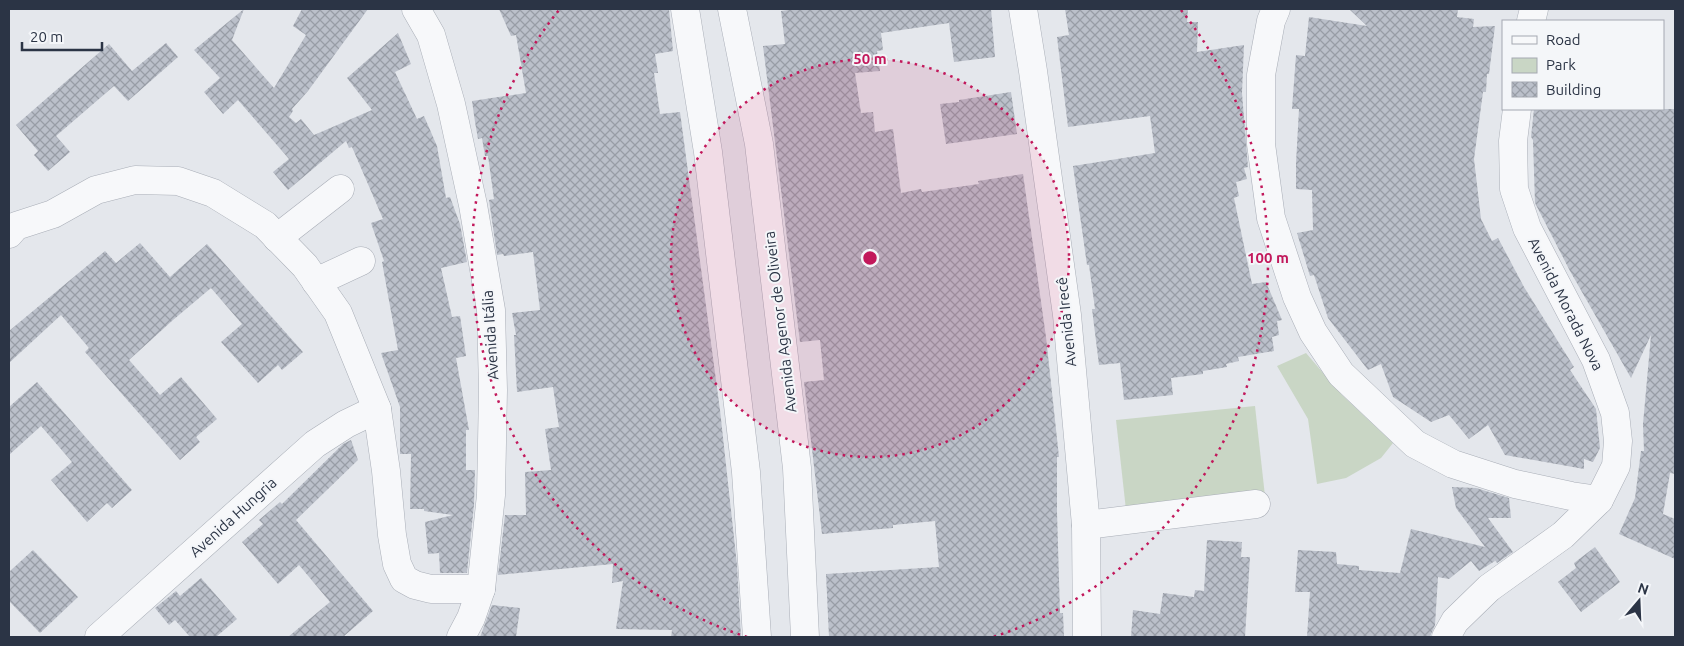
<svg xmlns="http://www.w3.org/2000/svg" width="1684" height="646" viewBox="0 0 1684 646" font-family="Ubuntu,sans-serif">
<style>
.park{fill:#c9d6c5}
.building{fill:url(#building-cross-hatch)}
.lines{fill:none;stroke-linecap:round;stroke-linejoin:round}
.minor-casing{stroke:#a9aeb7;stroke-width:29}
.minor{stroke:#f7f8fa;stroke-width:28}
.ring{fill:none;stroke:#c2185b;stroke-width:2.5;stroke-dasharray:2.5 5}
.labels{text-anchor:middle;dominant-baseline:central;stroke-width:4;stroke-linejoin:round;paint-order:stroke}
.street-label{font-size:15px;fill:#2b3445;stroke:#f4f6f9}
.centre{fill:#c2185b;stroke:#f4f6f9;stroke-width:2.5}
.ring-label{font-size:15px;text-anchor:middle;font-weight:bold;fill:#c2185b;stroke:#f4f6f9;stroke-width:4;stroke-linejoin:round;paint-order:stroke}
</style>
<defs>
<pattern id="building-cross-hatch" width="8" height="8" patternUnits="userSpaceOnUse" patternTransform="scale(1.25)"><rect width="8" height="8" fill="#bbc0ca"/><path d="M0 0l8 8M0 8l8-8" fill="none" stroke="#989da6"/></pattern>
</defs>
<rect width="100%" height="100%" fill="#e4e7ec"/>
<g class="park">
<path d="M1306,353L1342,395L1393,443L1381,458L1346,478L1317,484L1308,419L1277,366Z"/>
<path d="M1255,406L1265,496L1126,510L1116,420Z"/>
</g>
<g class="building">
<path d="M244,9L232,40L274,88L306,35L293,26L302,9H368L308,91L292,109L293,111L289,117L296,123L301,119L314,135L372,110L347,78L398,33L411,64L395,72L417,119L424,116L437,146L446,198L450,197L460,224L467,262L441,268L452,317L460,316L466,356L456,358L469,430H466V470H475L474,505L467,573H440L439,553L428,554L425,522L453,515L424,511V509H410L411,454H400V407L381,353L398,350L382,262L384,261L371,223L383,219L352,147L349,148L346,141L288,190L273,172L289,159L238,100L223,114L204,92L220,78L194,50Z"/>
<path d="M499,9H669L673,51L655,54L658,73H654L660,114L680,112L720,410L737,565L741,637H671L672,630L616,629L623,581L612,583L613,564L498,575L505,515H526L525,472L551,470L545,429L559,427L553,387L517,392L514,335H516L512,313L540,310L533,252L504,256L503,254L497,255L489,200L494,199L488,156H485L482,138L478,139L475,122L472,101L526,93L516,35L511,36Z"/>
<path d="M788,9H991L995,57L954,62L949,23L881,33L883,50L877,51L880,71L855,73L861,113L873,112L875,132L893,129L901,193L921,189L922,192L979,184L978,181L1023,174L1046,337L1059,457H1057V512L1060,613H1063L1064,637H829L826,574L939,567L935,521L893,525V528L822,534L804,382L824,380L820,340L800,342L763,46L785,44L781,11L788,10Z"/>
<path d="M1065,9H1188L1187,22H1198L1197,52L1244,45L1242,93L1248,167L1244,168L1247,179L1236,182L1239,196L1234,198L1252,284L1266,282L1282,320L1277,321L1279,335L1272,337L1274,351L1238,357L1239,361L1226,364L1227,367L1203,371V374L1171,378L1173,395L1124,400L1120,363L1099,365L1092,309H1095L1089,265H1087L1073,166L1155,153L1150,116L1068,127L1057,37L1069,35Z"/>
<path d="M1349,9H1458L1457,17L1474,19L1473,27L1495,26L1489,74H1487L1486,92H1483L1474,159L1481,219L1492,241L1498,238L1524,287L1574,367L1570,370L1596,409L1600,448L1593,462L1584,459V469L1505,455L1488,425L1469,439L1449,415L1431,422L1393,397L1381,364L1368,370L1328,318L1314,275L1310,276L1297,233L1313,230L1312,190L1296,189V163L1299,109H1292L1296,55L1305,56L1309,17L1367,26Z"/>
<path d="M166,43L178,57L128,101L114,86L56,136L70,152L48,171L34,155L38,151L16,125L109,44L132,71Z"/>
<path d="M1011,92L1017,134L946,144L940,104L959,102V100Z"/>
<path d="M1534,109H1675V474L1670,473L1663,514L1675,519V559L1619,534L1635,498L1641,451H1644L1643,424L1651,335L1631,378L1570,271L1535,203L1533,140L1531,137Z"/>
<path d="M140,243L170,277L207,244L303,352L282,370L278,365L258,383L221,342L242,324L211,288L173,320L129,360L160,395L181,377L217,419L196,437L200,442L180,460L85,352L89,348L61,315L9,363V331L105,251L116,263Z"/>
<path d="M37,382L132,490L112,508L107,503L87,522L51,480L72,462L41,426L9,455V407Z"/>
<path d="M351,440L358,460L296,520L373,611L343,637H288L330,602L299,565L278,584L242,542L263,524L259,520L280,502L282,504L343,444Z"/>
<path d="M1452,487L1476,488L1509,498L1511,518H1488L1513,552L1497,563L1494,559L1495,561L1479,571L1471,561L1449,579L1438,577L1435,625L1430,637H1307L1310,592H1295L1298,550L1336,552L1337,564L1359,566V570L1400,573L1411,529L1485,547L1456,508Z"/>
<path d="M1207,540L1242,542L1241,557H1250L1245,637H1131L1133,610L1160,614L1163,593L1194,597L1195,590L1204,591Z"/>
<path d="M1595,547L1620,582L1581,612L1558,582L1576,568L1574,563Z"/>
<path d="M33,550L78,597L40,633L9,601V572Z"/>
<path d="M201,578L237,619L216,637H190L175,620L169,625L155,608L176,591L180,596Z"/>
<path d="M492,605L520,608L516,637H480Z"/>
</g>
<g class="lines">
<defs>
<g id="minor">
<path d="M416,9L431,35L451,104L473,205L491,310L493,390L491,495L481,589L471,618L461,637"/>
<path d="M685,9L708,152L746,472L757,637"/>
<path d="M732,9L759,144L797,468L805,637"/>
<path d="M1023,9L1033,71L1067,315L1086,525L1087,637"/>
<path d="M1276,9L1271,21L1261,75V144L1271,218L1297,297L1313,332L1341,374L1415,444L1453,464L1515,484L1571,496L1599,500"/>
<path d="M1531,21L1534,9"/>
<path d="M9,234L16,226L53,214L96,190L135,180L178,181L213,193L265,225L305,266L338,313L377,409L386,471L392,535L397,564L404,579L415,585L431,589H481"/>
<path d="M277,238L340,189"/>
<path d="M316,282L361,261"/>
<path d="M1086,525L1256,504"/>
<path d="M99,637L315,444L346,424L377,409"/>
<path d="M1446,637L1455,621L1489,588L1563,535L1599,500L1616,466L1618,441L1615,413L1596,360L1527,228L1514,189L1513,141L1517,109"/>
</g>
</defs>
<use href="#minor" class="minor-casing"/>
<use href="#minor" class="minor"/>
</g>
<circle cx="870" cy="258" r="199" fill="#c2185b" fill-opacity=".12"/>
<g class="ring">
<circle cx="870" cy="258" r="199"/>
<path d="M747 637A398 398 0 0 1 559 10M1181 10A398 398 0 0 1 993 637"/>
</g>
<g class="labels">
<g class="street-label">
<text transform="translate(1566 304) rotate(63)">Avenida Morada Nova</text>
<text transform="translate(780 322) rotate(-97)">Avenida Agenor de Oliveira</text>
<text transform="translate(1066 322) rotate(-96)">Avenida Irecê</text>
<text transform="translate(490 335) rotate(-94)">Avenida Itália</text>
<text transform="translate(233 517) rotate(-42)">Avenida Hungria</text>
</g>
</g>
<circle cx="870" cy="258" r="8" class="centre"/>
<g class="ring-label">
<text x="870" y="64">50 m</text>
<text x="1268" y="263">100 m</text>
</g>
<rect width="1684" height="646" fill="none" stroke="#2b3445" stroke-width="20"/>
<rect x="1502" y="20" width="162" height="90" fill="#f4f6f9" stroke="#a4a8b1"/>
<rect x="1512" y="36" width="25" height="8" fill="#f7f8fa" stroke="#a4a8b1"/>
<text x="1546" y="45" font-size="15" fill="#2b3445">Road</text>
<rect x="1512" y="58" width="25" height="15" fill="#c9d6c5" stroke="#a4a8b1"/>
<text x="1546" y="70" font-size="15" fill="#2b3445">Park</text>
<rect x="1512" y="82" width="25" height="15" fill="url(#building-cross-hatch)" stroke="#a4a8b1"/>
<text x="1546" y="95" font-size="15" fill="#2b3445">Building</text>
<g transform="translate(1639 601) rotate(19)" stroke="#f4f6f9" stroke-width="4" paint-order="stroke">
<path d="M0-4L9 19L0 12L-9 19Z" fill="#2b3445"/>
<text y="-8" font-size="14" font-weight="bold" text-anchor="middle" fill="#2b3445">N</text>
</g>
<path d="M22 42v8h80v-8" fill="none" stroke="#2b3445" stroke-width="2.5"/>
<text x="30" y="42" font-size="15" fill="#2b3445" stroke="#f4f6f9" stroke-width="4" paint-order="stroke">20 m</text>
</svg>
